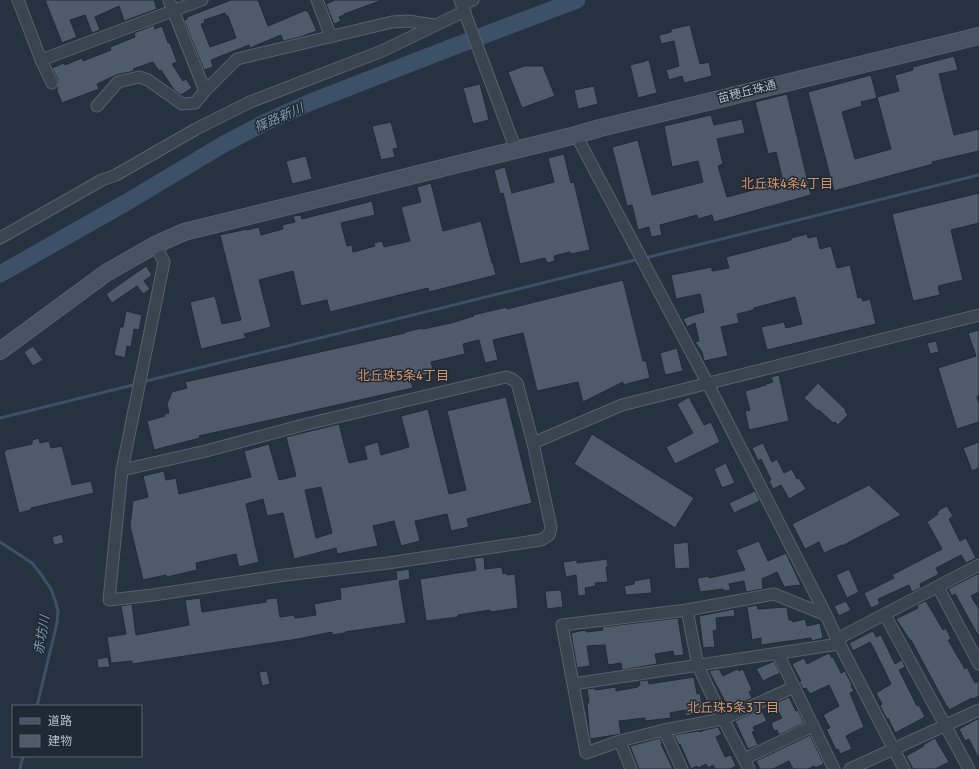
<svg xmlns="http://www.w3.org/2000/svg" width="979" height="769" viewBox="0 0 979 769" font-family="Signika,'Noto Sans JP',sans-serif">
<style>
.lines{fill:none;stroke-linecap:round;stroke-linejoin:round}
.stream{stroke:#3c5067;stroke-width:3}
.river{stroke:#3c5067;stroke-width:17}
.building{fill:#4f5b6a;stroke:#212b36;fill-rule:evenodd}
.street-casing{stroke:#58626d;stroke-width:13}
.secondary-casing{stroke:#58626d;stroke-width:18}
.street{stroke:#3a444f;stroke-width:11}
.secondary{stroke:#485362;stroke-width:16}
.labels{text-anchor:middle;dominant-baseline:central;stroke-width:3;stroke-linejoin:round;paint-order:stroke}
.street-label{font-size:12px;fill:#b6bfca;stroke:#1f2934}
.water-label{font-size:13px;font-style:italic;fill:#7f96b0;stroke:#1f2934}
.neighbourhood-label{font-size:13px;fill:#d29269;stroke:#1f2934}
</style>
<rect width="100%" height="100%" fill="#26323f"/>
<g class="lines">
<g class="stream">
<path d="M645,258L979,175"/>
<path d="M142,382L639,259"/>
<path d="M0,418L137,384"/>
<path d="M0,542L32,563L40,573L51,589L55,600L58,611L57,623L37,706"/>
<path d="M20,769L23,756"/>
</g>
<path class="river" d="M0,274L127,202L224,144L266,122L311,102L450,48L577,0"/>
</g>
<g class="building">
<path d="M45,0H154L157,9L124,21L119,6L95,17L100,30L92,33L85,15L70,20L77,37L62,43Z"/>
<path d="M231,0H258L268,26L306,10L307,12L308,11L317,31L300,37L283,41L281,35L250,48L249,45L211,60L213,67L204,70L184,20L187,19V17ZM225,13L226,16H228L236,38L210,47L201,24L205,23L204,20Z"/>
<path d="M335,0H380V1L344,14V15L339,17L341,21L334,24L326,4Z"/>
<path d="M154,25L155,29L162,26L168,43H170L177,62L172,64L183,81L186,79L192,88L181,95L174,90L161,70L159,71L153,62L133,69L134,71L116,75L97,84L99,89L62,103L57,91L58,80L52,68L64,63L65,65L82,58L83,61L111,50L110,47L135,37L134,33Z"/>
<path d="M690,25L700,64L709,62L712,76L684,83L682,76L669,80L666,70L679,66L674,41L661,44L659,35L671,32V29Z"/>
<path d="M954,56L958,70L939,74L954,135L979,129V151L932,162L933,164L834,191L808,92L871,75L877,98L861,102L862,106L842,112L855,159L891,149L877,97L899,91L895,75L913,70V67Z"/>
<path d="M646,60H649L657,93L638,98L630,65L646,61Z"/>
<path d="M524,66H543L555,96L522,108L508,72Z"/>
<path d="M480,84L489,120L473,124L463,88Z"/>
<path d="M594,86L598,104L578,109L574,90Z"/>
<path d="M787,94L811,195L714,222L712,215L698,219L697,215L660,225L662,235L651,237L649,227L638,230L632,205L627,206L612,147L638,140L652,195L703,182L698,161L672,167L664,126L711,115L714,125L742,119L745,133L717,139L723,164L718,166L727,197L761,188L760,183L782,177L776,152L768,154L755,102Z"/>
<path d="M391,122L398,148L393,149L395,157L381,160L372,126Z"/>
<path d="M564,154L571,183L574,182L590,250L571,254L570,252L554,256L555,261L547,263L545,258L520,264L503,193L500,194L494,170L505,167L512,193L554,182L548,158Z"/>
<path d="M306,156L312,179L292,184L286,161Z"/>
<path d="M431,183L443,231L481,221L492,263H493L496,275L429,292L428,288L330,312L327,300L301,306L293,271L259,280L271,327L244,334L246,338L201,349L190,302L215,296L222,324L241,320L220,235L247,229V230L259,227L261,235L283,229L282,225L295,222L293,216L301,215L302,219L372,201L375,215L341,223L347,246L352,245L353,252L375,246L374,243L382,241L384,247L410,241L401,207L421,202L417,187Z"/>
<path d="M979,193V223L951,230L963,280L938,286L940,295L913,301L892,214Z"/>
<path d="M807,234L808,238L817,236L820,249L831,246L837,268L850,265L858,298L861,297L863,301L870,299L876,324L767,350L761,327L784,322L786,328L802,324L795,297L754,308V310L737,314L739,323L721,327L728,356L704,361L702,352L695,342L699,341L695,323L687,327L683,319L690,316L704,312L700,294L676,299L671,275L712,267V271L729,268L726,257L791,240V238Z"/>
<path d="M146,266L152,275L144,281L150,289L143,294L137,286L112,303L106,294Z"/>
<path d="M623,280L643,361H646L650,378L623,385V382L583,402L578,382L537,391L523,333L493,340L498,360L485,363L479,340L463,344L465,354L431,362L434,373L410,378L413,388L199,436L200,438L154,450L147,421L165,416L164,414L169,413L167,404L172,392L187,388L185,382L405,333V332L422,328L423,329L451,323L474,316L473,315L507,307V309Z"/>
<path d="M126,311L142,315L139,330L134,329L131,347L127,346L125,358L114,355L120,327H123Z"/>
<path d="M979,330V396H977L979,404V422L957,429L938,368L976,356L968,333Z"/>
<path d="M936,341L939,352L930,354L927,343Z"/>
<path d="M33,346L43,360L33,366L24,352Z"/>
<path d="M677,348L683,371L665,375L660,353Z"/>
<path d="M779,375L789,421L749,430L745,411L750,410L745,391L766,385V384L773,382L771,377Z"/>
<path d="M818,383L846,410L845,411L848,415L838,425L835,422L833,423L819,410L818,411L804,398Z"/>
<path d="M506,397L532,503L467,519L469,527L451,531L447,514L415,521L420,541L401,546L394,521L373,526L378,546L337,554L336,548L294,559L283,513L267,516L263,499L246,504L259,562L239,567L236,554L196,563L197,570L167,577L166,575L143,580L130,526L133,501L148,497L143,476L164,471L166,480L176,478L179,494L251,477L244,451L269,444L279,480L296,476L286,437L339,424L349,463L367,459L364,446L378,442L381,455L409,447L401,416L428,409L449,494L466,490L447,411ZM321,487L332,533L316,538L305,490Z"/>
<path d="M689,397L704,425L711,422L720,442L675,464L666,447L693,433L677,404Z"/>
<path d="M592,434L694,498L675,528L574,464Z"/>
<path d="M39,438L40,443L49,441L51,448L62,446L72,485L91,481L94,493L31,508V510L19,513L4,452H5V450L32,444V440Z"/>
<path d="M979,442V468L972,471L963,448Z"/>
<path d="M763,443L772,462L777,459L784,473L792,469L797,479L799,478L806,489L789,499L781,485L773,489L769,481L771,480L761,459L758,461L752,448Z"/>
<path d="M726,463L735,483L722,488L714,469Z"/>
<path d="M869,485L901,515L842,546V545L824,553L819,542L805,549L792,524Z"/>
<path d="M755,491L760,501L734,513L729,503Z"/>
<path d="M947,506L953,516L949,519L960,541L966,538L976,558L966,563L961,555L936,568L939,574L920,584L921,587L920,588L912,592L909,585L878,599L880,604L871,608L864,593L894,578L892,575L942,549L927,522L938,514L937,512L939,511V510Z"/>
<path d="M62,534L64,543L54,545L52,537Z"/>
<path d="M759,541L768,561L786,553L801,585L784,587L777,572L762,579L763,589L746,592L744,581L729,584L731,590L723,591V589L700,592L697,578L709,576V578L745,570L736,550Z"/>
<path d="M688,542L690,568L675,569L673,544Z"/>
<path d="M484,557L485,569L502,567L503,574L507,573V575L515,574L518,608L490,612V610L458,615V617L426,621L420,579L476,570L474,558Z"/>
<path d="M607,559L608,567H606L608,582L595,583L596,586L585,588L586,595L578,596L576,575L566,577L563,562L577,560V563Z"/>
<path d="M409,569L410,579L399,581L406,623L345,632V633L332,635V632L298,639L132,664V661L111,663L107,637L126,634L121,606L132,604L136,635L189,625L185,600L200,598L202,612L266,602V599L277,598L280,617L294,615L295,618L316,615L314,604L341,599L340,588L397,579L396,571Z"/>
<path d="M849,569L859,592L847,598L836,575Z"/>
<path d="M979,573V592L971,596L979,609V637L955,594L952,596L948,589Z"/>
<path d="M650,578L652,593L626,595L624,586L634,584V581Z"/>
<path d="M561,590L563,607L547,609L545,591Z"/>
<path d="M846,601L851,610L839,616L834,606Z"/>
<path d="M926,601L943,630L946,628L951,639L948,640L965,669L967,667L975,683L979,681V696L973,699L972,698L949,710L948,707H947L911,640H910L896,619L918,608L917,605Z"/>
<path d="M757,605L758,609L787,607L789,620H792L793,622L805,619L807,626L820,623L823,638L812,641L811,638L761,645V638L752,640L747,607Z"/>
<path d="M734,609L735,616L716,618L717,630L713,631L715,647L703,648L699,616Z"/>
<path d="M678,618L684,655L674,656L673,651L655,654L657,664L622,670L621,663L608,665L605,645L587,646L590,666L577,668L571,633L585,630L586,632L603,630L602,627Z"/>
<path d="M873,631L876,637L881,635L895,664L902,660L905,667L899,670L917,706L919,705L925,717L895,733L888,718L887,719L880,706L882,704L876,693L891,684L874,649L870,642L853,651L849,643Z"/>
<path d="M829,653L832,658L833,657L841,673L845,671L852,685L851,686L854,691L850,693L864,727L846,736L852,749L840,754L838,749L836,750L826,729L830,728L823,715L839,706L829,685L810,694L806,688L803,689L799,682L801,681L792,664L804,658L807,664Z"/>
<path d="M108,657L110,667L98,668L97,659Z"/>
<path d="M774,661L780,673L763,681L756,669Z"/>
<path d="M719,669L723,676L737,669L739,671L743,669L752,690L749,692L752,698L729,709L709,671Z"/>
<path d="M267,671L270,684L262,686L259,672Z"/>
<path d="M694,677L697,694L700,693L704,713L686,716L685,710L670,713L671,718L645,721V718L619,721L621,734L590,739L587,703H589L587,689L594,688L595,690L616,687V691L638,687V686L640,685L639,681L648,680L649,684Z"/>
<path d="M789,697L796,711L798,710L804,723L779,735L777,730L774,731L771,723L782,718L774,704Z"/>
<path d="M761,709L767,721L753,727L755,731L752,732L758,745L748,749L735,721Z"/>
<path d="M979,718V759L969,739L965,741L959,729Z"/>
<path d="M718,727L722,734L716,737L725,757L731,755L736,766L730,769H715L713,765L708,768L706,764L698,768L697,766L691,769L680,744L679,745L674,735L699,731L700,732L704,730Z"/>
<path d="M810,735L824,764L815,768L814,766L808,769H793L789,761L773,769H760L756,761Z"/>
<path d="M660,738L662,743L661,744L673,769H639L630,746Z"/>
<path d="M935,738L949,762L935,769H913L906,756L924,746L923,745Z"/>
</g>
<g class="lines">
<defs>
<g id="street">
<path d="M18,0L41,60L52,83"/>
<path d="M169,0L205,91"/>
<path d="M317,0L331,37"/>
<path d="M460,0L516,150"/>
<path d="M462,4L473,0"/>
<path d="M41,60L202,0"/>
<path d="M97,106L118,82L139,77L148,80L182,104L195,103L205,91L237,59L392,22L408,21L434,25"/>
<path d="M576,135L708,384L826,615L837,639L904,769"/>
<path d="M0,238L102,180L116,175L196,129L250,102L382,51L465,11"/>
<path d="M506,377L512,379L517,383L533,443L551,527L549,535L541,540L388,563L285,575L153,595L109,600L122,470L206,451L303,425Z"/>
<path d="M533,443L622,405L979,315"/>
<path d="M122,470L164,262L155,245"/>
<path d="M938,587L979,664"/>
<path d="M687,610L698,666L723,719L749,769"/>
<path d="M885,615L969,769"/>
<path d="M837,639L979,565"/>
<path d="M778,654L834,769"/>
<path d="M573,684L839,644"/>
<path d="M794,687L723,719L664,730L620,741L586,753L562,625L687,610L774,594L826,615"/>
<path d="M664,730L682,769"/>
<path d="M620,741L631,769"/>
<path d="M744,759L813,726"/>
<path d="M850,769L979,710"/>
</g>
<path id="secondary" d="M0,351L106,273L155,245L184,232L576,135L600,128L979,36"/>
</defs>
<use href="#street" class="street-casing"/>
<use href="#secondary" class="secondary-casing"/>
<use href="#street" class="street"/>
<use href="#secondary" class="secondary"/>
</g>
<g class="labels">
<g class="street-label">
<text transform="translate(747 92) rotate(-14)">苗穂丘珠通</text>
</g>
<g class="water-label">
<text transform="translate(279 118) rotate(-24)">篠路新川</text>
<text transform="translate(42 635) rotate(-80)">赤坊川</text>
</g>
<g class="neighbourhood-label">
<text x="787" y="184">北丘珠4条4丁目</text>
<text x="403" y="376">北丘珠5条4丁目</text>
<text x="733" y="708">北丘珠5条3丁目</text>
</g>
</g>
<rect x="12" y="705" width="130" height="52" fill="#1f2934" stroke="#5b6570"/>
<rect x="20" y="718" width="20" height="6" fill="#485362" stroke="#5b6570"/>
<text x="48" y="725" font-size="12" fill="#b6bfca">道路</text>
<rect x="20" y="735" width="20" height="12" fill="#4f5b6a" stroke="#5b6570"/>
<text x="48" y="745" font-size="12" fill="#b6bfca">建物</text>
</svg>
